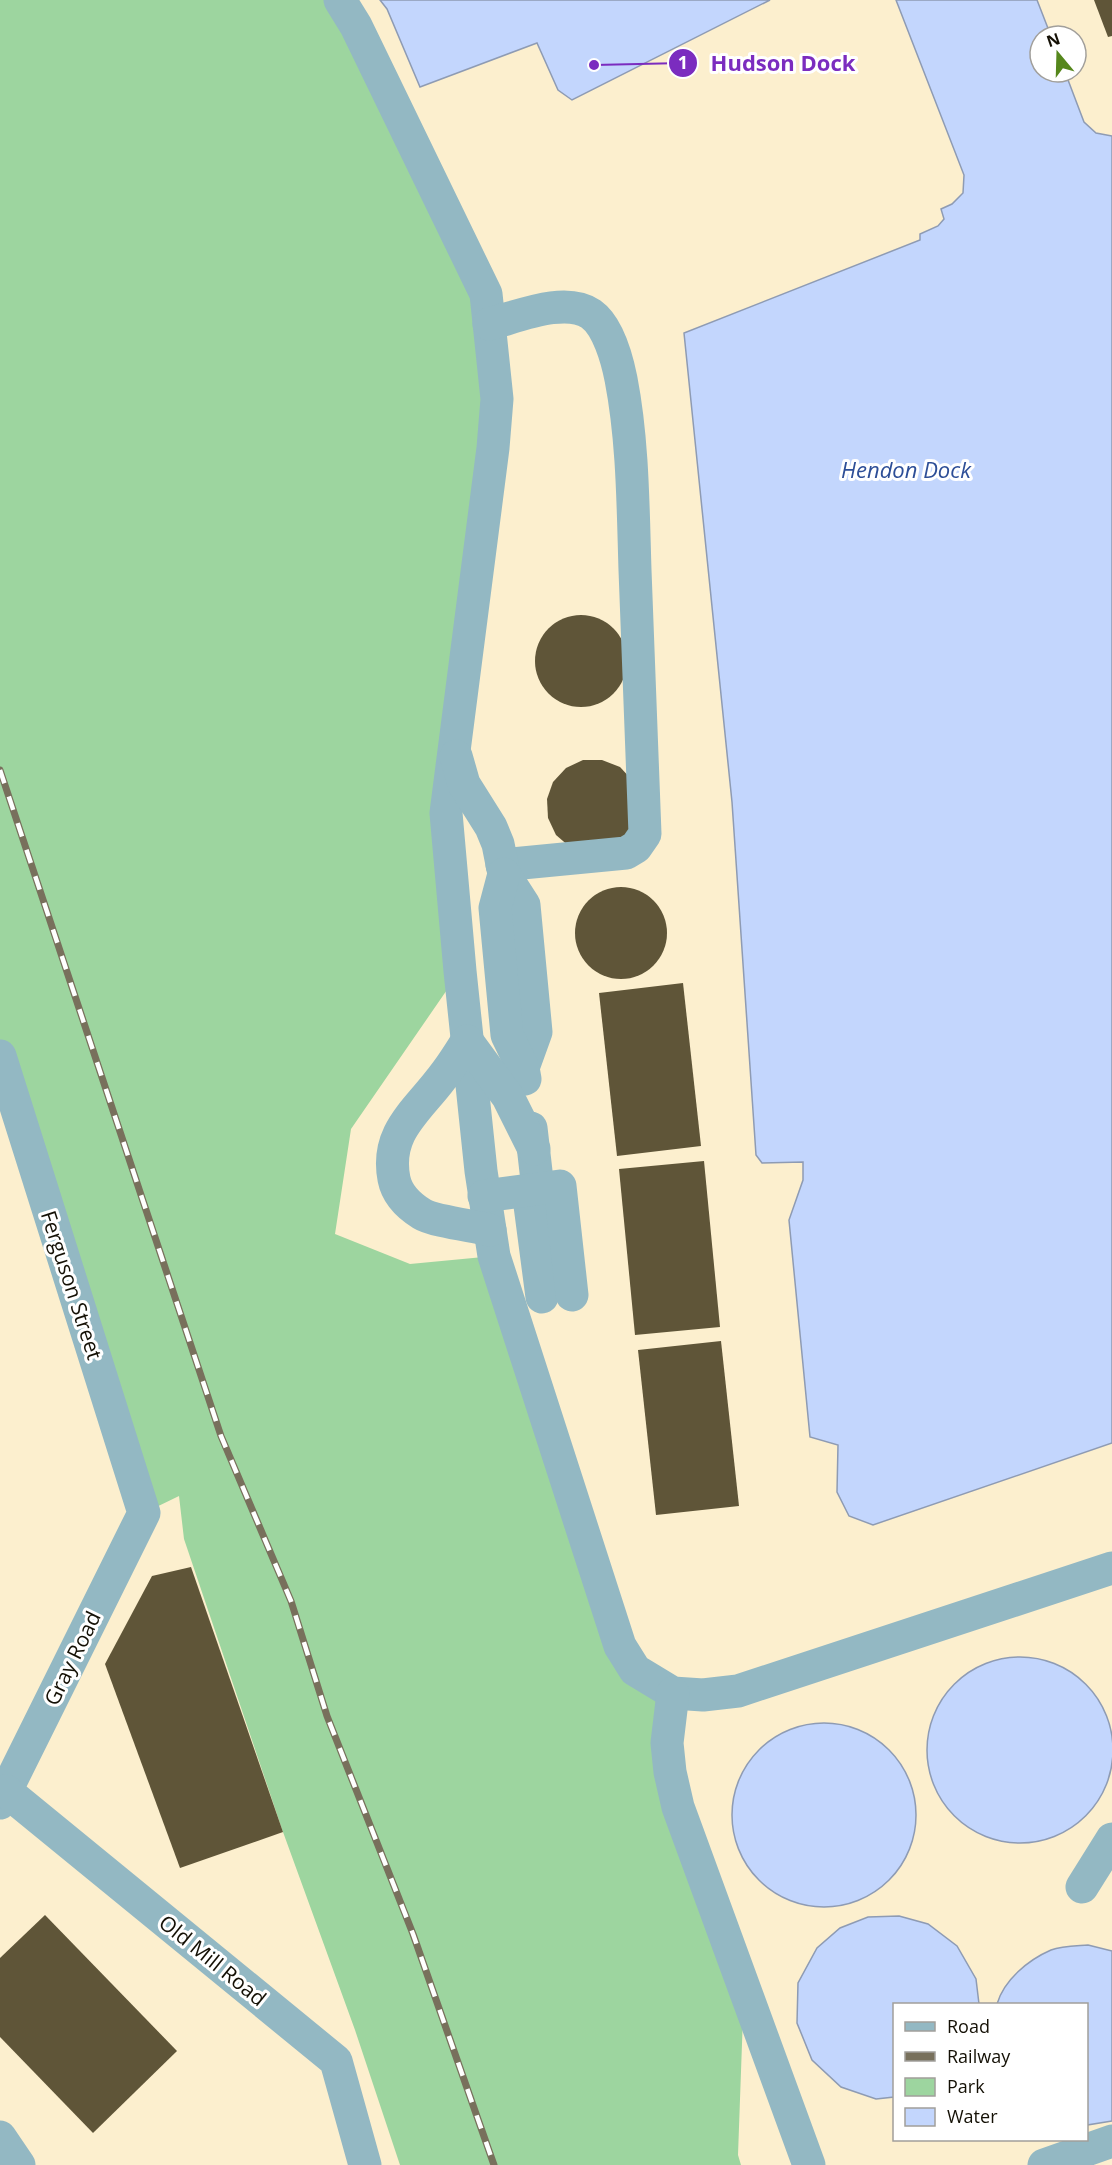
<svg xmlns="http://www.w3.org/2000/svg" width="1112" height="2165" viewBox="0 0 1112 2165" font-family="'Open Sans',sans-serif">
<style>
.green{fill:#9dd59f}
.water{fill:#c3d6fd;stroke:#8e9bb3;stroke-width:1.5}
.building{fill:#5f5538}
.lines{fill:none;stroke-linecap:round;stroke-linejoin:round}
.minor{stroke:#93b8c3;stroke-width:33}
.rail-casing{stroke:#78705c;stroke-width:7}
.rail{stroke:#fff;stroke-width:4.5;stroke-dasharray:14;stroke-linecap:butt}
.labels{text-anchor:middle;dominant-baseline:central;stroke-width:6;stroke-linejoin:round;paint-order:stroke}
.street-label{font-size:21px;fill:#141005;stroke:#fff}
.water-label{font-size:22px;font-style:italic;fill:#2d4e97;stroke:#fff}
.leader{fill:none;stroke:#7b2cbf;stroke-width:2}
.callout-dot{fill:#7b2cbf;stroke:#fff;stroke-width:2}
.mark-label{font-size:18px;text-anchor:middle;font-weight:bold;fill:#fff}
.callout-label{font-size:22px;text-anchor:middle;font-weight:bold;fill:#7b2cbf;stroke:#fff;stroke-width:6;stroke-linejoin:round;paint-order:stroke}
</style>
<rect width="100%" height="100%" fill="#fcefce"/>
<path class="green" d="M0,0H340L486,294L497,399L446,813L460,971L351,1129L335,1234L410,1264L494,1256L620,1646L651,1680L667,1743L744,1988L738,2155L741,2165H400L355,2030L283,1832L184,1539L179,1496L144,1513L0,1056Z"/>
<g class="water">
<path d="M380,0H770L572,100L558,90L537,43L420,87L387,9Z"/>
<path d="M896,0H1037L1051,36H1040V72H1065L1084,122L1096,133L1112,136V1443L873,1525L849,1516L837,1492L838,1445L810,1437L789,1220L803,1180V1162L762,1163L756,1155L732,802L684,333L920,240V234L938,226L944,219L941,209L952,204L963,193L964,175Z"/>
<circle cx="1020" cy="1750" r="93"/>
<circle cx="824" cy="1815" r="92"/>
<path d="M899,1916L928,1924L957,1946L976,1979L979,2004H894V2097L876,2099L841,2087L812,2060L797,2023L798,1983L817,1948L840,1928L868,1917Z"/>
<path d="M1088,1945L1112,1951V2121L1087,2125L1086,2004H997C1004,1980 1028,1960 1051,1950C1062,1946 1076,1946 1088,1945Z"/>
</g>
<g class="building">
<path d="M1094,0H1112V36L1108,37Z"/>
<circle cx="581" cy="661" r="46"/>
<path d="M583,760H602L620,767L633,781L639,815L620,844L570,847L556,835L548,818L547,799L553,782L566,768Z"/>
<circle cx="621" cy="933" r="46"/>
<path d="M683,983L701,1146L617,1156L599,993Z"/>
<path d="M704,1161L720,1327L635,1335L619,1169Z"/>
<path d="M721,1341L739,1506L656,1515L638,1350Z"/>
<path d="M191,1567L283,1832L180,1868L105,1664L152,1576Z"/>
<path d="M45,1915L177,2051L93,2133L0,2037V1958Z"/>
</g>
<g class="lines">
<g class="minor">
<path d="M340,0L356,26L486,294L497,399L493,448L446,813L460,971L481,1171L494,1256L620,1646L635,1670L673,1693L703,1695L738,1691L1112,1568"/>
<path d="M489,324C517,317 565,296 591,314C608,326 617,359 621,379C633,441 633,507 635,570C639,658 642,746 645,834L636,847L626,853L502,865"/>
<path d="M456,756L464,784L491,827L498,844L504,874L524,905L536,1032L523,1068"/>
<path d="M504,874L495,908L507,1035L523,1068L525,1079"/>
<path d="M0,1056L144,1513L0,1803"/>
<path d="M531,1128L538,1189"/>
<path d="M528,1190L542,1297"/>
<path d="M484,1196L560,1186L572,1295"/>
<path d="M490,1230C474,1226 433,1221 422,1214C409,1206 397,1194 394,1179C385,1133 416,1112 441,1079C451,1067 459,1054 467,1041L508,1097L534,1149"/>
<path d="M673,1693L667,1743L670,1772L678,1807L809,2165"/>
<path d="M6,1791L336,2061L365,2165"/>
<path d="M1082,1887L1112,1839"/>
<path d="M0,2137L19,2165"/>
<path d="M1044,2165L1112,2141"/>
</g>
<defs>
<path id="rail" d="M0,770L221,1436L291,1601L327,1716L413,1934L494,2165"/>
</defs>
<use href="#rail" class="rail-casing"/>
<use href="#rail" class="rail"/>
</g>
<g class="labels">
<g class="street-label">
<text transform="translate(72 1285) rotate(72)">Ferguson Street</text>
<text transform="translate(72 1658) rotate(-64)">Gray Road</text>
<text transform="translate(213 1960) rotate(39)">Old Mill Road</text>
</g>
<g class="water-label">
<text x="906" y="469">Hendon Dock</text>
</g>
</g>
<path class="leader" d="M594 65L683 63"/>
<g class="callout-dot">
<circle cx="594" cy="65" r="6"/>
<circle cx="683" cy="63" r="15"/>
</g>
<g class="mark-label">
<text x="683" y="69">1</text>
</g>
<g class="callout-label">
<text x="783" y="71">Hudson Dock</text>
</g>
<rect x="893" y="2003" width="195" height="138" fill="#ffffff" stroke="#a19f9b" stroke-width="1.5"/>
<rect x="905" y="2022" width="30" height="9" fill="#93b8c3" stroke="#a19f9b" stroke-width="1.5"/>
<text x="947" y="2033" font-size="18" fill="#141005">Road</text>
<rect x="905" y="2052" width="30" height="9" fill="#78705c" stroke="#a19f9b" stroke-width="1.5"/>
<text x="947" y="2063" font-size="18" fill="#141005">Railway</text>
<rect x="905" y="2078" width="30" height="18" fill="#9dd59f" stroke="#a19f9b" stroke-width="1.5"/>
<text x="947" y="2093" font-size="18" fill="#141005">Park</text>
<rect x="905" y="2108" width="30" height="18" fill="#c3d6fd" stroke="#a19f9b" stroke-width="1.5"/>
<text x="947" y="2123" font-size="18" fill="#141005">Water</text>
<g transform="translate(1058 54) rotate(341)"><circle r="28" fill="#ffffff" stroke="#a19f9b" stroke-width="1.5"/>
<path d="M0-4.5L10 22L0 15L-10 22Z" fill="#55871c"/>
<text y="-9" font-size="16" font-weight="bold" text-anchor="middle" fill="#141005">N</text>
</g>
</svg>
